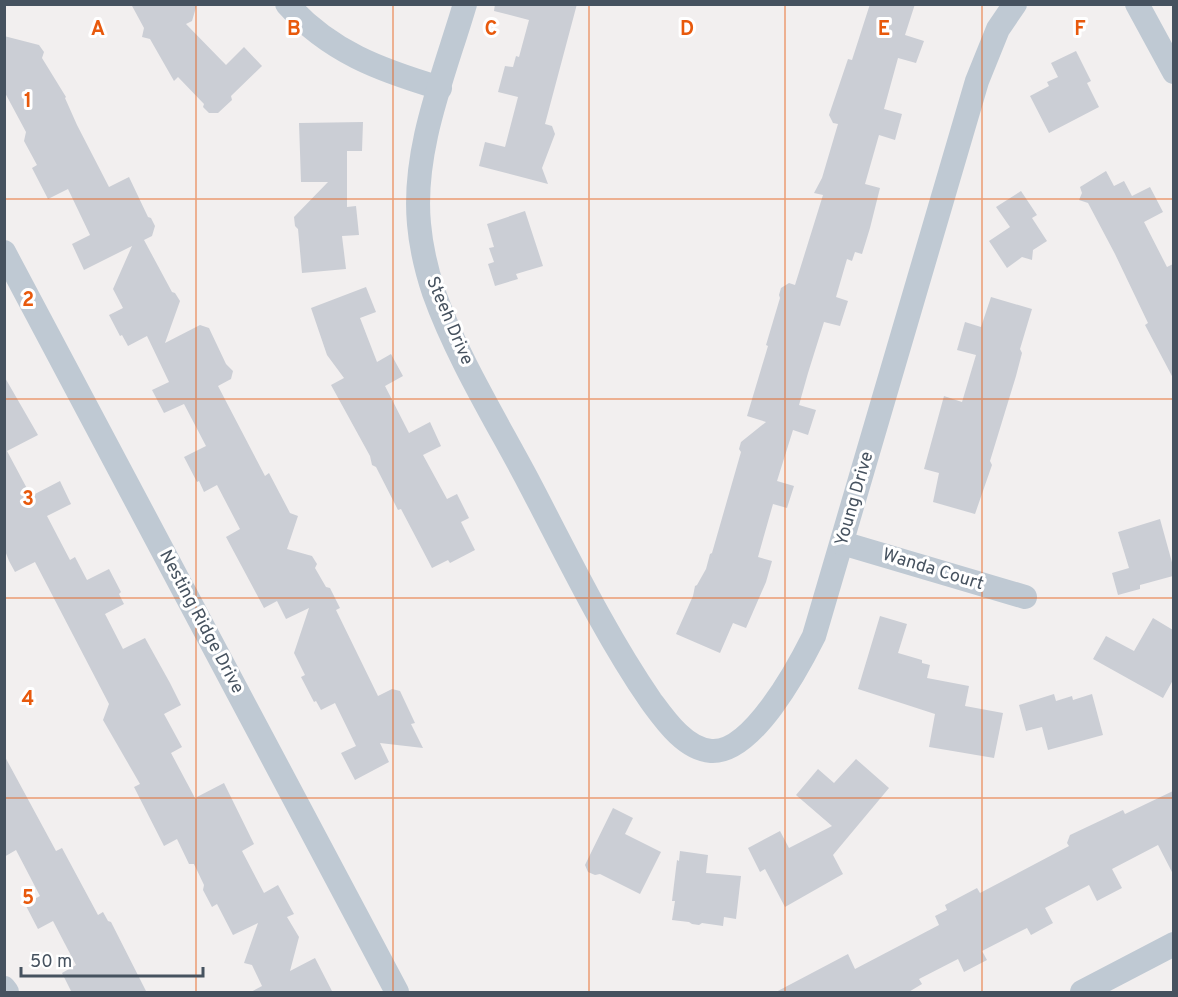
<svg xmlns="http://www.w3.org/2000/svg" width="1178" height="997" viewBox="0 0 1178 997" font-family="Overpass,sans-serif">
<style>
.building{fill:#cbced5}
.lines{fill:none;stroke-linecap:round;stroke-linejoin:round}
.minor{stroke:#bfc9d3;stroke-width:24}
.grid{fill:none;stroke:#e8590c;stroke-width:1.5;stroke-opacity:0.55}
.labels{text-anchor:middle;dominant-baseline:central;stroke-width:6;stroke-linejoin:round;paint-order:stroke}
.street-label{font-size:18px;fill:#46525f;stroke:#fff}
.grid-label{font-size:20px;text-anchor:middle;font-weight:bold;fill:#e8590c;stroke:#fff;stroke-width:6;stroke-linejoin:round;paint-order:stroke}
</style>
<rect width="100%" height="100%" fill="#f2efef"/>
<g class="building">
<path d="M131,4H197L192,21L186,24L226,65L244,47L262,66L231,96L232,100L218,113H209L203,107L204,104L178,77L174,81L150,39L142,37L144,28Z"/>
<path d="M495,4H577L545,124L552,126L555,134L542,168L548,184L479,166L485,142L505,147L518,97L498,92L505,66L513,67L516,56L519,57L529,20L494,11Z"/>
<path d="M870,4H915L905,35L924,41L916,63L898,58L884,109L902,114L895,140L879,135L865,184L880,188L870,228L862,254L855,252L852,261L847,259L836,297L848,301L840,326L824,322L808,373L799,405L816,410L808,435L793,430L777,481L794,486L787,508L773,504L758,557L772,561L766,582L746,628L733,623L720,653L676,634L693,596L695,586L697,585L706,569L710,554L712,553L741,452L739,449L741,442L766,422L747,416L768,346L766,345L780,298L779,295L781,288L789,283L795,285L823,195L814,193L822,178L838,124L833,123L829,115L848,59L852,60Z"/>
<path d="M4,36L39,45L44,52L42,58L66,97L65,98L77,125L109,187L129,177L148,217L151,218L155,226L152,236L144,240L172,292L175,293L180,301L165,343L200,325L209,328L226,364L233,371L231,379L218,386L265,476L269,473L290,513L298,516L287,549L312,556L317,564L315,568L326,587L330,588L340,608L336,610L378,696L392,689L400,691L415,723L411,724L423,748L380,743L389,762L355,780L341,753L356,746L335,703L321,710L316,701L314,702L301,677L305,675L294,653L309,608L286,619L277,601L264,608L226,537L240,529L217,485L204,492L199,481L197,482L184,457L206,446L184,404L164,413L152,390L169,382L147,336L128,346L122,335L120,336L109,315L123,308L113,289L132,246L84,270L72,244L90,235L68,189L48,199L32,168L37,165L24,141L26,132L4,91Z"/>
<path d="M1076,51L1091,81L1087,83L1099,107L1049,133L1030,96L1049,86L1047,82L1058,77L1051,63Z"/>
<path d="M363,122L362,151H347V207L356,206L359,235L342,236L346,269L302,273L298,229L295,226L294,217L328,182H301L299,123Z"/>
<path d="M1106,171L1114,186L1124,181L1132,196L1150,187L1163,212L1144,222L1167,267L1173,264V378L1145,325L1148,323L1115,254L1088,203L1079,200L1082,193L1080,187Z"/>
<path d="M1021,191L1037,215L1032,218L1047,241L1033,250L1032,260L1022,257L1007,268L989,241L1010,227L996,207Z"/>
<path d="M525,211L543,266L516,274L518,279L495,286L488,264L494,262L489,248L494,247L487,224Z"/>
<path d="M366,287L376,312L360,318L377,362L391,354L403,376L385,386L409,433L430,422L441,446L423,455L447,499L457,494L469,518L461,522L475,550L450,563L448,560L432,568L401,509L398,510L376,467L372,465L370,456L331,385L344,378L327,355L311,308Z"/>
<path d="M991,297L1032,309L1020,349L1022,353L1016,376L990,461L992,465L975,514L933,502L939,473L924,469L944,396L962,402L976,355L957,350L965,322L981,327Z"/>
<path d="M4,376L38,435L7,451L31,496L60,481L71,504L47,516L70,560L75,557L87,580L109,569L121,592L119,594L124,604L105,614L123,649L145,638L170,683L181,705L164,714L182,747L171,753L195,798L224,783L254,844L242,851L264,893L278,885L294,914L287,917L299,937L290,971L315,958L333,993H249L262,986L252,965L244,963L258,923L233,935L217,904L212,907L203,890L204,885L194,864H189L177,839L164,846L134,787L140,784L103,720L109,704L35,562L15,572L9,561L4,548Z"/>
<path d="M1160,519L1173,566V576L1140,585V589L1118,595L1112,573L1129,568L1118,532Z"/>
<path d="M880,616L907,624L898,653L922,660V663L930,665L927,678L969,686L965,706L1003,713L994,758L929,747L935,714L858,689Z"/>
<path d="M1153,618L1173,630V680L1163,698L1093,659L1106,636L1134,651Z"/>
<path d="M1054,694L1056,701L1072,696L1073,700L1092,694L1103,735L1048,750L1042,727L1026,731L1019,705Z"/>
<path d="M4,755L56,851L62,848L98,915L103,912L108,921L111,922L147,993H72L62,973L76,965L53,921L38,929L25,904L40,896L16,850L4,857Z"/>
<path d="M856,759L889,788L833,855L843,874L785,907L765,869L760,872L748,848L780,831L789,848L832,826L796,795L818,769L834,783Z"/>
<path d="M1173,791V874L1158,845L1112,869L1122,888L1097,901L1089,885L1045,908L1053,923L1031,935L1027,928L982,951L987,960L964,972L958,959L919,979L922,984L907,993H774L848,954L855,969L939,925L935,916L947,910L945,905L977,888L980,893L1069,846L1067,843L1070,835L1123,810L1125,814Z"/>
<path d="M613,808L633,818L625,834L661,852L640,894L600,874L595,875L588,872L585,865Z"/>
<path d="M680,851L708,855L706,873L741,876L736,919L724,917L723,926L702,923L699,925L692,924L689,922L672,920L675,901H672L677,860L679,861Z"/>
</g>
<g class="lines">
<g class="minor">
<path d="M287,4C330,52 380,70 440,88"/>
<path d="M465,4C444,75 412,150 419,224C421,247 427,272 434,293C456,355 495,419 526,477C565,551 604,633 651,701C665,720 685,749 711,751C752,754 798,668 814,636L977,81L998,29L1015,4"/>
<path d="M1137,4L1174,72"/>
<path d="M4,252L397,992"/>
<path d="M842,543L1025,597"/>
<path d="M4,988L7,992"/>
<path d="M1082,992L1174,944"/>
</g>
</g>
<path class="grid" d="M196,4V992M393,4V992M589,4V992M785,4V992M982,4V992M4,199H1174M4,399H1174M4,598H1174M4,798H1174"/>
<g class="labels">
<g class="street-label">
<text transform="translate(449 321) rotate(67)">Steeh Drive</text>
<text transform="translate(855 499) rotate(-74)">Young Drive</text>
<text transform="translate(933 570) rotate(17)">Wanda Court</text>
<text transform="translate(201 622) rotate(62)">Nesting Ridge Drive</text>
</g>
</g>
<g class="grid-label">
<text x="98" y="35">A</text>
<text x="294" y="35">B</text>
<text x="491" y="35">C</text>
<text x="687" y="35">D</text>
<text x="884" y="35">E</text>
<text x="1080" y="35">F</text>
<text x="28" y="107">1</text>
<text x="28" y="306">2</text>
<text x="28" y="505">3</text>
<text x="28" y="705">4</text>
<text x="28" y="904">5</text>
</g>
<rect width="1178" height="997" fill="none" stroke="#46525f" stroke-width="12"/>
<path d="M21 967v9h182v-9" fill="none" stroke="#46525f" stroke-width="3"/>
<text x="30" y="967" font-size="18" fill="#46525f" stroke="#ffffff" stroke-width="4.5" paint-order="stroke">50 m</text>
</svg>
